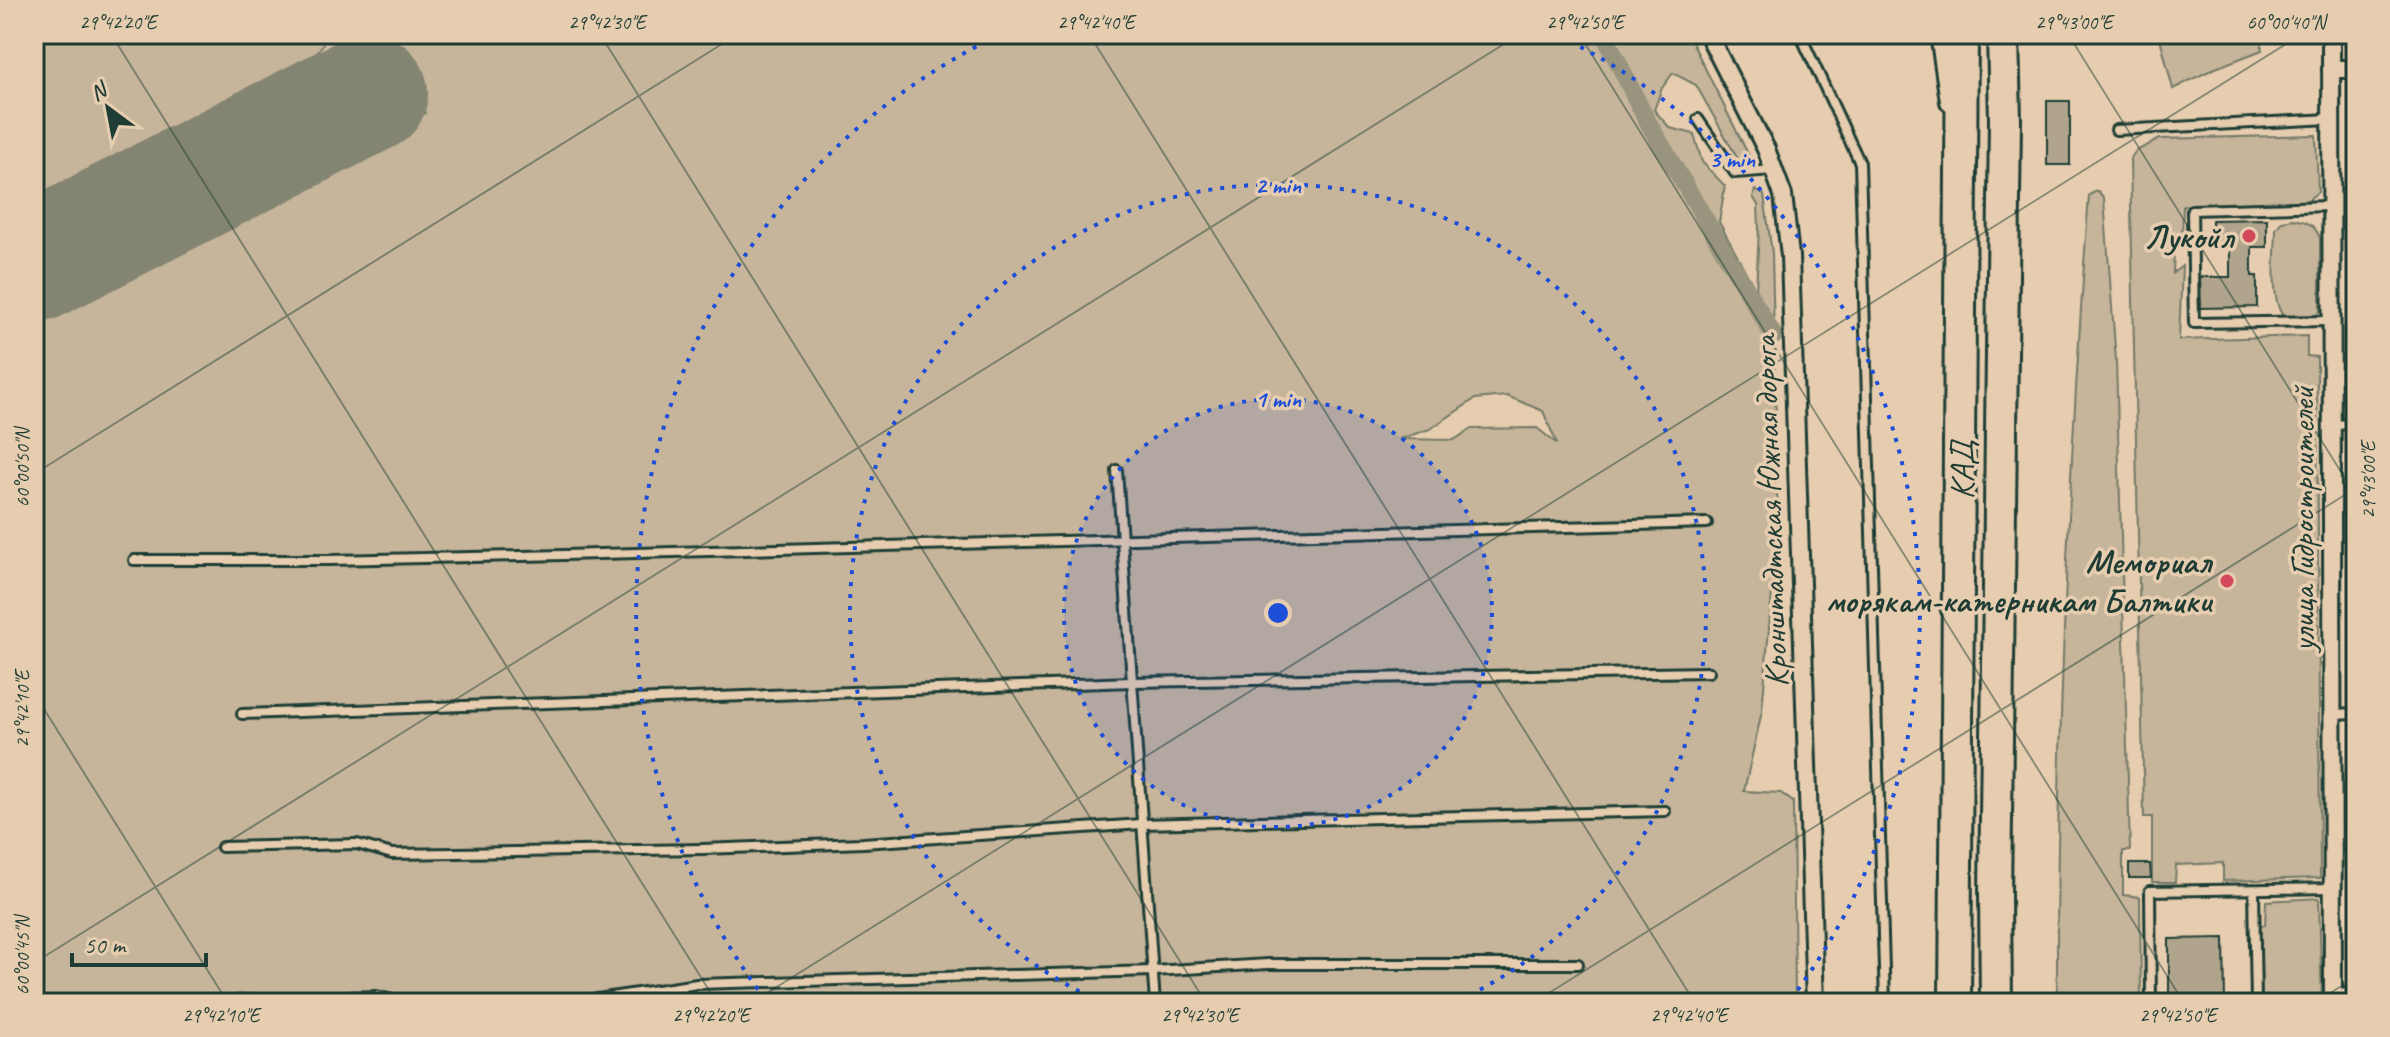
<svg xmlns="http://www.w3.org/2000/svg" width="2390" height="1037" viewBox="0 0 2390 1037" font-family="Caveat,sans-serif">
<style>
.built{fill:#d6c1a4}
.green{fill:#c6b59a;stroke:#727967;stroke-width:2;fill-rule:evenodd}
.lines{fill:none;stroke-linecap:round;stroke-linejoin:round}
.canal{stroke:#98947e;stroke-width:18}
.taxiway{stroke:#838572;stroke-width:48}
.runway{stroke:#838572;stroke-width:120}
.building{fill:#b0a48c;stroke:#1f3d34;stroke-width:2}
.service-casing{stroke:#1f3d34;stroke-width:14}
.minor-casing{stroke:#1f3d34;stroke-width:22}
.tertiary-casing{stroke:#1f3d34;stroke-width:26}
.motorway-casing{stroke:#1f3d34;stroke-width:36}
.service{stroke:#e7cdaf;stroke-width:8}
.minor{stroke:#e7cdaf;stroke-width:16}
.tertiary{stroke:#e7cdaf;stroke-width:20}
.motorway{stroke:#e7cdaf;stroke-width:30}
.ticks{fill:none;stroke:#1f3d34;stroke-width:2;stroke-opacity:0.45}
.ring{fill:none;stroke:#1d4ed8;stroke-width:4;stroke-dasharray:4 8}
.poi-dot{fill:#d1495b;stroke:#e7cdaf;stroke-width:3}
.labels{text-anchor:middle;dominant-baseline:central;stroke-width:7;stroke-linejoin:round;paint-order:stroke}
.poi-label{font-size:34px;font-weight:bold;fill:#1f3d34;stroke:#e7cdaf;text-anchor:end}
.street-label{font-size:34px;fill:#1f3d34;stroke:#e7cdaf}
.centre{fill:#1d4ed8;stroke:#e7cdaf;stroke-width:4}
.ring-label{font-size:24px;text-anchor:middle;font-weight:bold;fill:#1d4ed8;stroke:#e7cdaf;stroke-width:7;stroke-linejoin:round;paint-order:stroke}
.neatline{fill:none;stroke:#1f3d34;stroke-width:3}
.ticks-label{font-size:20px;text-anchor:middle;fill:#1f3d34}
</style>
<rect width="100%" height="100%" fill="#e7cdaf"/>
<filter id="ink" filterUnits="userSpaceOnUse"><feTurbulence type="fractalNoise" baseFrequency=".0125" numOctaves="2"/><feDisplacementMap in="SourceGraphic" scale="16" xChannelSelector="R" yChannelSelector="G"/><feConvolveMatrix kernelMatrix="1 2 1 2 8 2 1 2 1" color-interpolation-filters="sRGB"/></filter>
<g filter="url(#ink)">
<path class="built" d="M284,34H612L34,329V166Z"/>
<g class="green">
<path d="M34,34H323V44L303,72L34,210Z"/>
<path d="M384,34H1688L1751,160L1739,161L1696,85L1673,73L1662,88L1654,110L1670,128L1694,134L1702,162L1725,186L1719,222L1756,291L1759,229L1758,205L1753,197L1755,190L1764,195L1772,253L1776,422L1769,441L1778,501L1773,581L1762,711L1744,791L1781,793L1793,802L1795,1003H34V313L425,113ZM1507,396L1543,411L1557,444L1537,428L1471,429L1454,440L1399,439L1430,429L1475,399Z"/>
<path d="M2159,34H2262V50L2213,69L2173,89Z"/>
<path d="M2316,135L2318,192L2305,202L2183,206L2182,240L2174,248L2173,273L2182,266L2179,340L2307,336V356L2317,357L2320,878L2223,881V863L2176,865L2175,882H2152V817H2144L2130,159L2136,151L2160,139Z"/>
<path d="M2097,191L2104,199L2116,361L2130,851H2123V895L2140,897L2141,1003H2057C2056,733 2069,464 2089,195Z"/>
<path d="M2293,219C2307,221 2315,225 2320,238V311L2316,316L2285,318C2269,303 2276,250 2276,229L2282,221Z"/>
<path d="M2319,898L2322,1003H2262L2260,925H2265L2266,901Z"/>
</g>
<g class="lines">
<path class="canal" d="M1604,34L1646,119L1774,336"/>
<path class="taxiway" d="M359,34L372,74L368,93"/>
<path class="runway" d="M34,263L368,93"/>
</g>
<g class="building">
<rect x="2047" y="101" width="23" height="64"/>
<path d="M2267,219V247H2252V276H2257V307L2201,308L2200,277H2230V247L2212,248V220Z"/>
<path d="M2129,864H2150L2151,878H2129Z"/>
<path d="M2224,938L2225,1003H2169V939Z"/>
</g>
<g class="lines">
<defs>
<g id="service">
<path d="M1800,34L1860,163L1885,1003"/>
<path d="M1698,119L1735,173L1773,170"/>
<path d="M2116,130L2331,119"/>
<path d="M2331,206L2192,210L2194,323L2332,321"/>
<path d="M2332,425L2356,424"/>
<path d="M1117,470L1155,1003"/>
<path d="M134,560H329L564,555L1707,523"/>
<path d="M242,714L1132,682L1709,672"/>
<path d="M2332,714L2356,713"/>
<path d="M222,847L357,844L392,854L703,849L863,843L1142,824L1665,811"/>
<path d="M2254,890L2256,1003"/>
<path d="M180,1003L376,996L405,1003"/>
<path d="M571,1003L697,984L1153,971L1268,964H1578"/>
<path d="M2151,1003L2150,891L2333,888"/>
</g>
<g id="minor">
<path d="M1708,34L1766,149L1783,195L1790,256L1815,1003"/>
<path d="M2331,34L2333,1003"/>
<path d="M2331,69H2356"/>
<path d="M2333,998L2356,997"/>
</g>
<path id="tertiary" d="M1941,34L1951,101"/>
<g id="motorway">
<path d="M1955,1003L1962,34"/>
<path d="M1996,1003L1995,895L2005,121L2003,34"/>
</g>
</defs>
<use href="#service" class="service-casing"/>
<use href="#minor" class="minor-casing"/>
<use href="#tertiary" class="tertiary-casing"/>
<use href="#motorway" class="motorway-casing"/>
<use href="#service" class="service"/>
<use href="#minor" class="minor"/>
<use href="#tertiary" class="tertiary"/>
<use href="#motorway" class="motorway"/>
</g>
</g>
<path class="ticks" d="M111,34L717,1003M600,34L1206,1003M1089,34L1695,1003M1579,34L2184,1003M2068,34L2356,496M34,474L738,34M34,693L228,1003M34,963L1520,34M751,1003L2302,34M1533,1003L2356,488M2314,1003L2356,977"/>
<circle cx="1278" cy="613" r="214" fill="#1d4ed8" fill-opacity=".12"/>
<g class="ring">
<circle cx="1278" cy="613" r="214"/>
<path d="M1101 1002A428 428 0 1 1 1455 1002"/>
<path d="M765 999A642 642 0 0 1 997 36M1559 36A642 642 0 0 1 1791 999"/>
</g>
<g class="poi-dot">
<circle cx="2249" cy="236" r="8"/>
<circle cx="2227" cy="581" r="8"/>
</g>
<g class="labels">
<g class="poi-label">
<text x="2233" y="236">Лукойл</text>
<text x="2211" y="561">Мемориал<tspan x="2211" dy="39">морякам-катерникам Балтики</tspan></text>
</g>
<g class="street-label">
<text transform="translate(1962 470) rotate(-89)">КАД</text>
<text transform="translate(1770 511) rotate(-92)">Кронштадтская Южная дорога</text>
<text transform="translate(2302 519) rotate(-90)">улица Гидростроителей</text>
</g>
</g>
<circle cx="1278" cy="613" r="12" class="centre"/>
<g class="ring-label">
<text x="1732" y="167">3 min</text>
<text x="1278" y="193">2 min</text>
<text x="1278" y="407">1 min</text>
</g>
<rect width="2390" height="1037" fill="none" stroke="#e7cdaf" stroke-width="88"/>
<g transform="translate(108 108) rotate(328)" stroke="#e7cdaf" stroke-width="6" paint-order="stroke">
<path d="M0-6L14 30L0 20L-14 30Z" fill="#1f3d34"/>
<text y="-12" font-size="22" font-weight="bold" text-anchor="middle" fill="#1f3d34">N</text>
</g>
<path d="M72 953v12h134v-12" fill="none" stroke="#1f3d34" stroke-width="4"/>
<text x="84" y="953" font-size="24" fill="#1f3d34" stroke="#e7cdaf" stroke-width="6" paint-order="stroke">50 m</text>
<rect x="44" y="44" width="2302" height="949" class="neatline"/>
<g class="ticks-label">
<text x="118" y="29">29°42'20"E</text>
<text x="607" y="29">29°42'30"E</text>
<text x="1096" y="29">29°42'40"E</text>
<text x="1585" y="29">29°42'50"E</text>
<text x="2074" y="29">29°43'00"E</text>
<text x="2286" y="29">60°00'40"N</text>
<text transform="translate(22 468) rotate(-90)" y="7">60°00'50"N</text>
<text transform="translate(2368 480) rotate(-90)" y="7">29°43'00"E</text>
<text transform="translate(22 709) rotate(-90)" y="7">29°42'10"E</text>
<text transform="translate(22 956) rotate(-90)" y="7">60°00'45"N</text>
<text x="221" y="1022">29°42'10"E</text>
<text x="711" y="1022">29°42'20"E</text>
<text x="1200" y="1022">29°42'30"E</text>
<text x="1689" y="1022">29°42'40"E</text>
<text x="2178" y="1022">29°42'50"E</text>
</g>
</svg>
